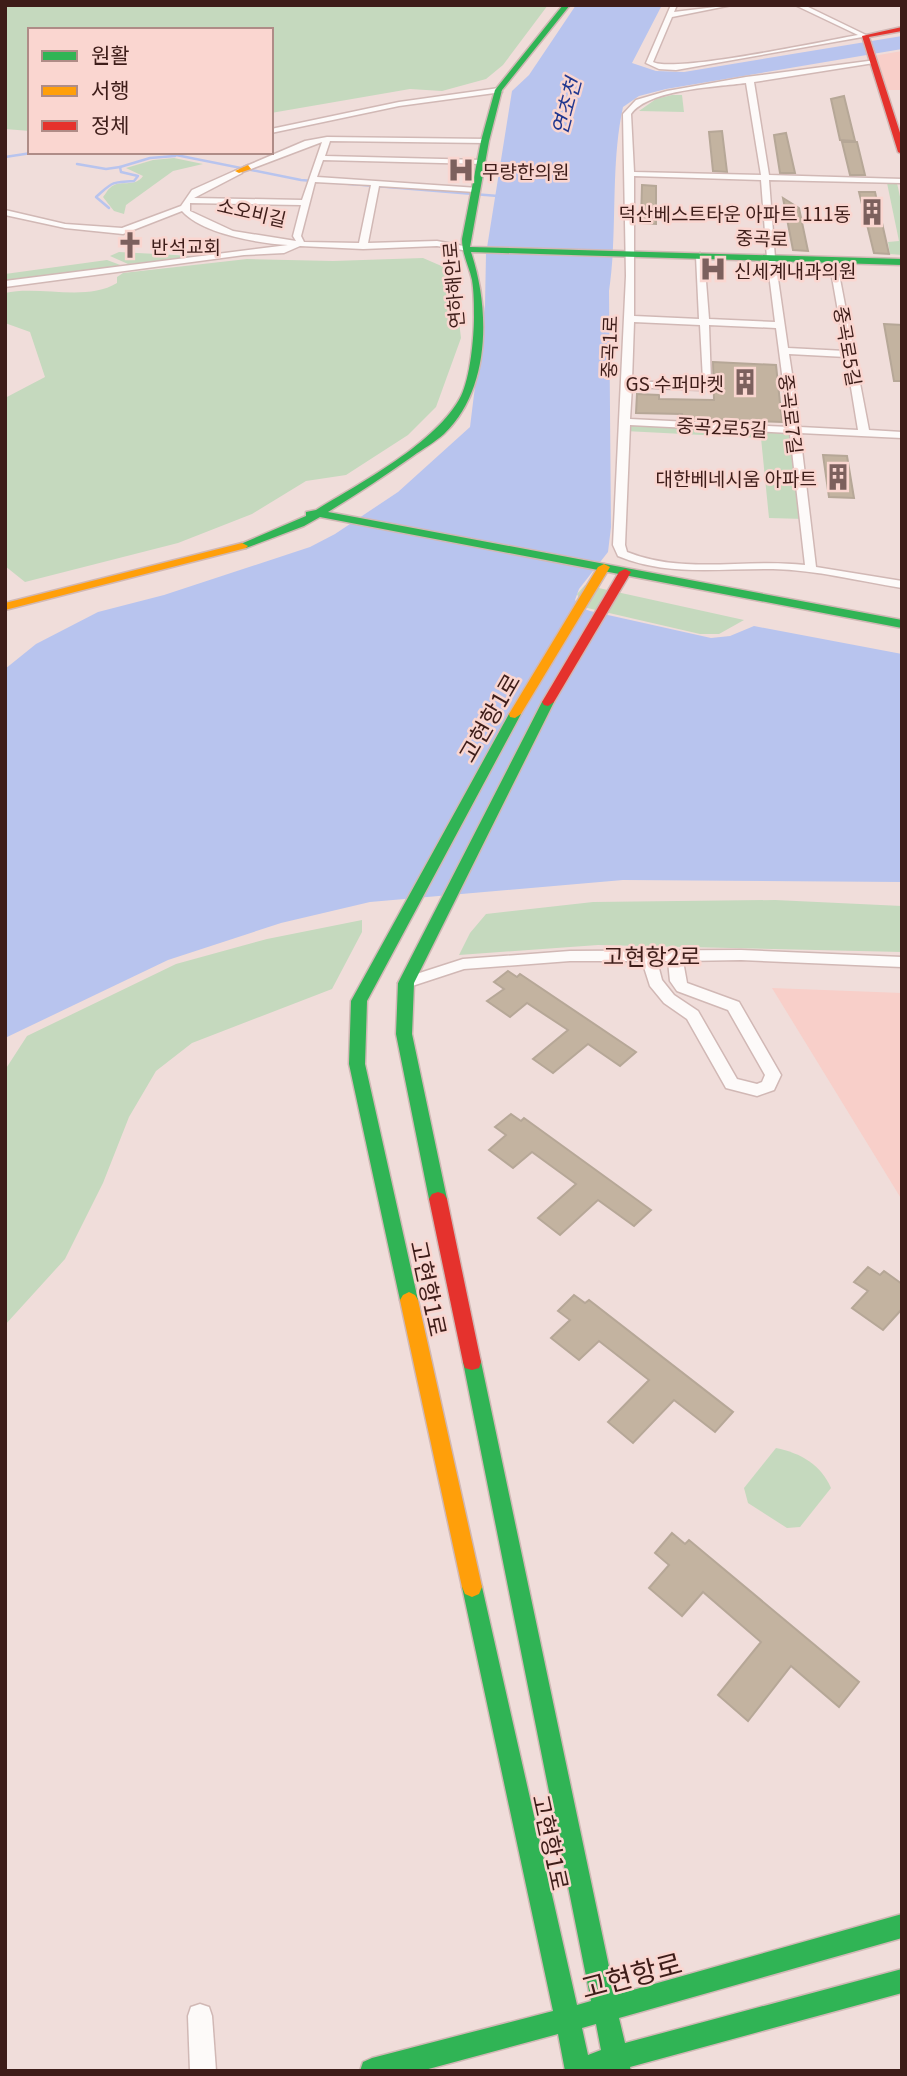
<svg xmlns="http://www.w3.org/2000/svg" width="907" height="2076" viewBox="0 0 907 2076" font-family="Georgia,'Noto Sans KR',serif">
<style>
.built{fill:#f8cfc9}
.green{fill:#c5d9be}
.water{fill:#b8c4ee}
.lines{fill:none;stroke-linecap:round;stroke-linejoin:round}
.stream{stroke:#b8c4ee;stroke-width:2.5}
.building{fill:#c3b3a0;stroke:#b6a797;stroke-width:2}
.street-casing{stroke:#d1b8b5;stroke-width:3}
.fast-casing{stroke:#d1b8b5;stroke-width:3}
.slow-casing{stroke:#d1b8b5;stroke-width:3}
.jam-casing{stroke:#d1b8b5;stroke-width:3}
.street{fill:#fdfaf9;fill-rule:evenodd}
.fast{fill:#30b455;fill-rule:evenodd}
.slow{fill:#ff9f0a;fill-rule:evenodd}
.jam{fill:#e5322d;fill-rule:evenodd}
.labels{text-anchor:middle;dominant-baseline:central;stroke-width:5;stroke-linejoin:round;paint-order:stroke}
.far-poi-label{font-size:19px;fill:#3e1d19;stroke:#fad6d0;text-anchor:start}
.far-street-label{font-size:19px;fill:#3e1d19;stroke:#fad6d0}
.far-water-label{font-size:21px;font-style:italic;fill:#21378f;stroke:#fad6d0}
.street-label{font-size:23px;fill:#3e1d19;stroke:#fad6d0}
.near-street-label{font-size:28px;fill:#3e1d19;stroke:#fad6d0}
</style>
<rect width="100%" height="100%" fill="#f0ddda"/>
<g class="built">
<path d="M902,51V90H882L873,56Z"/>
<path d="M772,988L902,993V1200Z"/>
</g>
<g class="green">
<path d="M5,5H548L503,65L486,79L442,91L410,89L271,113V30H30V131L5,129Z"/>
<path d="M672,95H682L684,112L639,111L656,99Z"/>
<path d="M174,158L203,164L173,171L126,205L124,214L114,211L103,197C106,194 107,190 110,188C120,178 134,189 143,176L126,168L153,160Z"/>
<path d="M887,183H897L902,206V255L890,254L888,242L899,241Z"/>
<path d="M119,252L194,256V258L128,264L110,256Z"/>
<path d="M423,258L453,271L461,338L436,407L408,435L346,475L306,481L252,514L178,543L25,582L5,566V398L45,377L30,332L5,323V293C39,285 86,302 117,283V277L123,273L247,259L333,261Z"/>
<path d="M107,260L123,266L5,281V274Z"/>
<path d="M626,422L795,430L805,519L769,518L761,438L625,431Z"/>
<path d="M585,585L744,620L719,634H700L583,607L577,594Z"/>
<path d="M775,900L902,906V952L598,945L459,955L470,933L486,914L593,902Z"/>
<path d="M362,920V932L332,989L192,1043L156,1071L129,1117L103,1183L65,1259L5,1325V1070L27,1036L176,964L267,939Z"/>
<path d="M776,1448C801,1453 821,1465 831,1488L800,1527L787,1528L748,1503L744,1488Z"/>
</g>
<path class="water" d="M576,5H662L632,63L656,71L684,72L902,36V49L666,89L639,96L623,107C610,167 618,230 609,291L611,527L608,552L579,589L575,600L582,608L590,611L711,638L730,636L754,626L902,654V882L623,880L370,902L281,923L168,960L5,1038V669L36,644L98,612L164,595L310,547L335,534L398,492L470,427L485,305L486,254L512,91L529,75Z"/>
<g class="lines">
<g class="stream">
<path d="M161,152L301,180L498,196"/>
<path d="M5,157L38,152"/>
<path d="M77,164L106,169L120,167"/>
<path d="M109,208L96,197C112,183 110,182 134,181L138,176L121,172L120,167L150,158L175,156"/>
</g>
</g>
<g class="building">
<path d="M844,96L855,141L840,140L831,99Z"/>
<path d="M722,131L727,172L713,171L709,132Z"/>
<path d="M786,133L795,173H780L774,135Z"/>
<path d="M842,142H857L865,175H850Z"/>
<path d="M642,185L656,186V224L641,223Z"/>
<path d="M859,192H875L889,254L874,253Z"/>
<path d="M783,198L799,208L808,251L793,250Z"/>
<path d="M884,324L902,325V381H894Z"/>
<path d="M713,362L776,365L782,422L682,418V414L636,413L637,394L659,395V399L714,400Z"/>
<path d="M823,455L847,456L854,498L829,497Z"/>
<path d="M508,971L517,977L520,974L636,1052L620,1066L588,1044L553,1073L533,1059L568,1030L527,1003L510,1017L487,1001L504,989L494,982Z"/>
<path d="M511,1114L521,1121L524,1118L651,1210L634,1226L598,1200L560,1235L538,1218L576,1184L532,1152L513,1168L489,1150L506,1135L495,1127Z"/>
<path d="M868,1267L880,1275L884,1271L902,1284V1309L883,1330L852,1308L868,1291L854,1282Z"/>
<path d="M574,1295L585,1303L589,1300L733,1412L715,1432L674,1400L633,1443L608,1422L649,1380L599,1341L579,1360L551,1338L570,1320L558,1311Z"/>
<path d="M672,1533L685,1544L689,1540L859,1682L839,1707L791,1666L748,1721L718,1695L761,1642L703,1592L682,1616L649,1588L669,1565L655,1553Z"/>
</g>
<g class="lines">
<defs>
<g id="street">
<path d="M671,5H677L674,12L732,5L672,17L653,62C674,73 825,41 858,35L795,5H804L868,36L676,70L659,69L646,63Z"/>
<path d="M876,60L874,63L754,82L769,175L902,179V183L769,180L775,258L788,348L845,351L829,260L836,258L869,430L902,432V438L800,433L816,567L902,581V588C859,581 816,570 773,569C720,568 669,577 618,556L613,545L626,276L623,114L636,100L667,91L746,77ZM746,83L761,175L634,172L631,114C649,89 716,87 746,83ZM634,176L761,180L767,258L775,322L709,319L704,256L700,253L696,256L699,319L634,316ZM634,322L700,325L703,380L697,384L632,381ZM709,325L776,328L789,427L630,419L632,387L699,390L711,383ZM789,354L846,357L858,430L800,427ZM630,425L790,433L805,565C745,558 684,575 627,552L625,545Z"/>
<path d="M499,88L502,92L399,106L271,133V129L399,102Z"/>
<path d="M327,137L488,139L485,143L330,141L325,156L481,160L485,162L481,164L323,160L317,177L478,188L475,192L379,186L368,243L437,241L469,247V251L437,246L363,249L300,246L284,253L244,255L5,287V281L288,245C257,243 203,234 182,211L123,234L65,228L5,215V210L65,224L122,228L181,206L192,190L239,169L242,173L194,198L302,200L322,142L251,169L244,167L305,141ZM315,182L371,185L359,243L304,242L301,236ZM190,203L301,205L293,236L296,241L233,231L190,211Z"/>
<path d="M741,950L902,957V967L741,960L683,961L687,983L739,1002L781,1075L774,1090L757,1096L726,1088L687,1019L664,1003L650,986L642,961H570L464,969L406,988L398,983L401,979L463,959L570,951ZM657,961H668L670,981L677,991L728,1010L765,1075L762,1082L757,1084L737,1079L698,1011L674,995L662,980Z"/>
<path d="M200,2004L209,2007L212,2016L216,2071H190L188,2016L191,2007Z"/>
</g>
<g id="fast">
<path d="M563,5H570L502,90L489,141L470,247L902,259V265L471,252C490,309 491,389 444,434C435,442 423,449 413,456C385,476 357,494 328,512L902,620V628L320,517L304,526L246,548L236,546L306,516V512L316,510C360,483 437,443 461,396C470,378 474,338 474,317C474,306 474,292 472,280C469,266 462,254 462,239L481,141L495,90Z"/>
<path d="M548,698L554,702L414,983L412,1034L447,1199L444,1204L438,1206L432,1204L429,1199L396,1034L398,983L542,702Z"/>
<path d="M515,710L521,714L367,1001L365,1064L418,1300L415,1305L409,1308L403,1305L400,1300L349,1064L351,1001L509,714Z"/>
<path d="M472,1354L479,1356L481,1362L615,1995L902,1914V1938L619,2018L625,2043L902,1969V1993L630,2067L631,2071H565L558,2034L421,2071H360L363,2062L372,2058L553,2011L462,1587L465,1580L472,1577L479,1580L482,1587L577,2005L591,2001L463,1362L465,1356ZM596,2024L601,2050L588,2055L582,2028Z"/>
</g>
<g id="slow">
<path d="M248,165L251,169L239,173L235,171Z"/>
<path d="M242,543L248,546L246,548L5,610V603Z"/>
<path d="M604,564L610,567L521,714L515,718L510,717L509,714L598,567Z"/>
<path d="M409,1292L415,1295L418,1300L482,1587L479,1594L472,1597L465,1594L462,1587L400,1300L403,1295Z"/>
</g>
<g id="jam">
<path d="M902,27V31L869,37L902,139V154L898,152L862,36Z"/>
<path d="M625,569L631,572L554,702L548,706L544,705L542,702L619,572Z"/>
<path d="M438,1192L444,1194L447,1199L481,1362L479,1368L472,1370L465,1368L463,1362L429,1199L432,1194Z"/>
</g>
</defs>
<use href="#street" class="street-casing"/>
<use href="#fast" class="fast-casing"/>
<use href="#slow" class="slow-casing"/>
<use href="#jam" class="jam-casing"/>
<use href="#street" class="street"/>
<use href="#fast" class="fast"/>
<use href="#slow" class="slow"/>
<use href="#jam" class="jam"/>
</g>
<defs>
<symbol id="hospital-bare" viewBox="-9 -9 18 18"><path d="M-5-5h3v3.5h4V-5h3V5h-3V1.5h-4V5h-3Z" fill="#7c605d" stroke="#fad6d0" stroke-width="2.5" paint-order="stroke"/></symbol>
<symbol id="building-bare" viewBox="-9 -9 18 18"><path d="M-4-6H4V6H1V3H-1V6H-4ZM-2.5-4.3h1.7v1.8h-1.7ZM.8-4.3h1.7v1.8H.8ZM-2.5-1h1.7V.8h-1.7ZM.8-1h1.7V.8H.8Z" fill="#7c605d" stroke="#fad6d0" stroke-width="2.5" paint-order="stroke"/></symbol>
<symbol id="church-bare" viewBox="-9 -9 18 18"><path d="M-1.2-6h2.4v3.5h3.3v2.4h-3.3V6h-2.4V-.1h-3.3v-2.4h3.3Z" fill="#7c605d" stroke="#fad6d0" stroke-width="2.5" paint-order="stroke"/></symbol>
</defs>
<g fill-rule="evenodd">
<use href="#hospital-bare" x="442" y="151" width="38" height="38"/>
<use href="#building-bare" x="853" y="193" width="38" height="38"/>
<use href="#church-bare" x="111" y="226" width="38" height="38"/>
<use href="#hospital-bare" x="694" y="250" width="38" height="38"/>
<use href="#building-bare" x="726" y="363" width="38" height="38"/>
<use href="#building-bare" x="819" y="458" width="38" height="38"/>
</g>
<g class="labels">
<g class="far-poi-label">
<text x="482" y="170">무량한의원</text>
<text x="851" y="212" text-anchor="end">덕산베스트타운 아파트 111동</text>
<text x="151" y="245">반석교회</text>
<text x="734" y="269">신세계내과의원</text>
<text x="724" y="382" text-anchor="end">GS 수퍼마켓</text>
<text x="817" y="477" text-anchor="end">대한베네시움 아파트</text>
</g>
<g class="far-street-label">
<text transform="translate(252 211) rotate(13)">소오비길</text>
<text transform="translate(762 237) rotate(2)">중곡로</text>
<text transform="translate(452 285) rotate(-95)">연하해안로</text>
<text transform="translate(849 346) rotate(80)">중곡로5길</text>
<text transform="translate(608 347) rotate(-88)">중곡1로</text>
<text transform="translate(792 414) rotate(83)">중곡로7길</text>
<text transform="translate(722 426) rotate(3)">중곡2로5길</text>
</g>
<g class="far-water-label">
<text transform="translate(565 106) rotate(-75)">연초천</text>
</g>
<g class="street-label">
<text transform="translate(488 717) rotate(-60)">고현항1로</text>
<text x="652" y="955">고현항2로</text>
<text transform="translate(430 1288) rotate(78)">고현항1로</text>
<text transform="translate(552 1842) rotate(78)">고현항1로</text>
</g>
<g class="near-street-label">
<text transform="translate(631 1974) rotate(-15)">고현항로</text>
</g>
</g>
<rect width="907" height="2076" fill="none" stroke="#3e1d19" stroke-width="14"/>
<rect x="28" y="28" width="245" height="126" fill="#fad6d0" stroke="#af8c87" stroke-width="2"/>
<rect x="42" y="51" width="35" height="10" fill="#30b455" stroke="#af8c87" stroke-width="2"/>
<text x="91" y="63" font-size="21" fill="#3e1d19">원활</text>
<rect x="42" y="86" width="35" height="10" fill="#ff9f0a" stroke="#af8c87" stroke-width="2"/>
<text x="91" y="98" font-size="21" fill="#3e1d19">서행</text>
<rect x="42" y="121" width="35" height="10" fill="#e5322d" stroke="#af8c87" stroke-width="2"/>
<text x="91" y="133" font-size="21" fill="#3e1d19">정체</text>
</svg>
